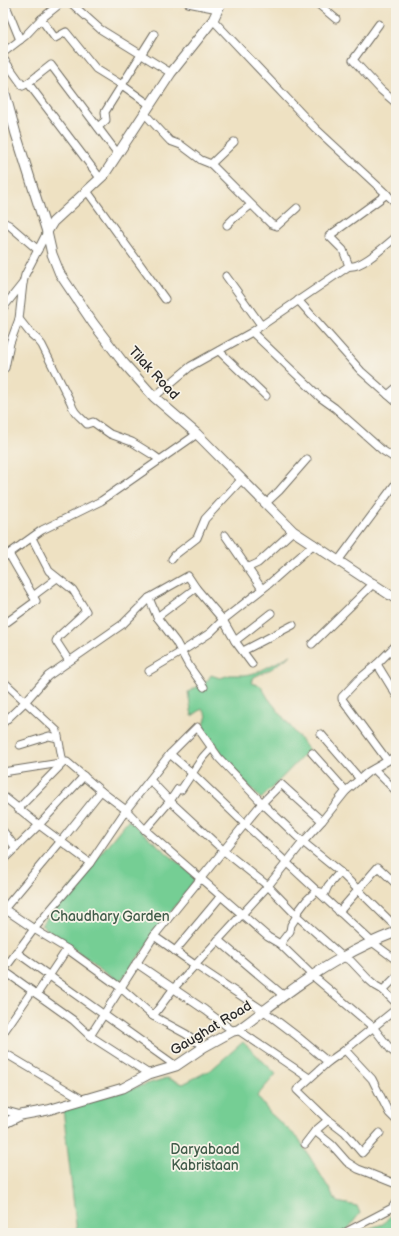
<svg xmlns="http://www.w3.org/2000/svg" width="399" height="1236" viewBox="0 0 399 1236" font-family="'Balsamiq Sans',sans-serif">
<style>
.green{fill:#75ce94;stroke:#507c60}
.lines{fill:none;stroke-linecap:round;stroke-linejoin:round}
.minor-casing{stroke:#6f6b60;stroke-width:9}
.major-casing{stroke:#6f6b60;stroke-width:11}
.minor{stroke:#fff;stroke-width:7}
.major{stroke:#fff;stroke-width:9}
.labels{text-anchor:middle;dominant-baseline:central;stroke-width:3.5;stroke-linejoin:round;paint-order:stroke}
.street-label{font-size:14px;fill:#2b2b2b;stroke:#f7f3e8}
.park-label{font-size:14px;fill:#415c4a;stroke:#f7f3e8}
</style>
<rect width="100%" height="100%" fill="#f7f3e8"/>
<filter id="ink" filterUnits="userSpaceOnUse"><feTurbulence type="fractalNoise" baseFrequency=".025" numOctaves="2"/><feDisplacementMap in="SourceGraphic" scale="8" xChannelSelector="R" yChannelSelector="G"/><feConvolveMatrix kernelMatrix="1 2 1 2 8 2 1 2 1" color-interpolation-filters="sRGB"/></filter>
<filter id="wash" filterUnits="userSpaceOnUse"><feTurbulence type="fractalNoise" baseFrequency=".012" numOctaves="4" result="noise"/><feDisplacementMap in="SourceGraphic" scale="16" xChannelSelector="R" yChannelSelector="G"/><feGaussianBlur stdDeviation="0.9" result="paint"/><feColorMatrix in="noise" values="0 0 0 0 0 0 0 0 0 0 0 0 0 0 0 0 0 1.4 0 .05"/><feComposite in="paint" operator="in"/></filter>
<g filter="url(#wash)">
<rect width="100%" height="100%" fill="#eee1c2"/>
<g class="green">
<path d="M291,655L271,669L254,677L251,683L261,686L268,698L309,750L261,799L235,771L203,729L207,715L202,709L192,716L188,692L207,681L211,675L220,678L230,675H245L258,672Z"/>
<path d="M128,820L196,878L120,982L41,925Z"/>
<path d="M243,1042L276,1074L257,1096L270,1113L299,1139L337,1202L357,1206L360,1213L345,1233H77L63,1109L167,1078L183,1084L212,1069Z"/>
<path d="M391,1215L396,1216V1233H355L383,1224Z"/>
</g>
</g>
<g filter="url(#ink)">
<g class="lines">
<defs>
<g id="minor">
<path d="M5,3L20,40"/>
<path d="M71,3L100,29L171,73"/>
<path d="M188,3L218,9"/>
<path d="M317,3L336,19"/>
<path d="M41,19L55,38L66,32L96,69L122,85L150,105"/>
<path d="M213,20L315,128L396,203"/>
<path d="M379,24L353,60L381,90L396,103"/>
<path d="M3,53L25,36L41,19L61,3"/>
<path d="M3,58L23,86L28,83L100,178"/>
<path d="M28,83L51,65L118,154"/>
<path d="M145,114L170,141L181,145L201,160L211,164L234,142"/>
<path d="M98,127L106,120L105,112L154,34"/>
<path d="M211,164L271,224L277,226L297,208"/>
<path d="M87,191L165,299"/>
<path d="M3,222L9,225L38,250"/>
<path d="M227,225L234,218L251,205"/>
<path d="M349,266C361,269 386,245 396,237"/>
<path d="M226,276L261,325"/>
<path d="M298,300L361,371L396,402"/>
<path d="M3,308L23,283"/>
<path d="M19,319L30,333L38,340L42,345L71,403C74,414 80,416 87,424L93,422L110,434L132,442L153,455L160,460"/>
<path d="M252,332L321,398L335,408L382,450L396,459"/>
<path d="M219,351L266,396"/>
<path d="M3,369L5,368L10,343L19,319L23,283L25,275L47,232"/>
<path d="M388,395L396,388"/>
<path d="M154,397L191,366L252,332L349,266L343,250L329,236L387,194"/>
<path d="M266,503L279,491L307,459"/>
<path d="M225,535L262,589"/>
<path d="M32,538L49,571L73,590L86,611L59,636L56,641L69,661"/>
<path d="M3,558L42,530L101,501L197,434"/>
<path d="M172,559L175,555L197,538L205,519L242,479"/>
<path d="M338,561L396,483"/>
<path d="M247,568L258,563L293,531"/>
<path d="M33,596L57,578"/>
<path d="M149,598L157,617L176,642L189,666L204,687"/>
<path d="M157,617L196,588"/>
<path d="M3,625L36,601L9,554"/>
<path d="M235,641L271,613"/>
<path d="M312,644L374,583"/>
<path d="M243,651L293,625"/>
<path d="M377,664L396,695"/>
<path d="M149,671L181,652L210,633L223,620L270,583L314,544"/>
<path d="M3,681L57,731L63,763L18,809"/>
<path d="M3,723L25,702L48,676L123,624L149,598L188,576L196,588L223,620L235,641L252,664"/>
<path d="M321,734L360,779"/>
<path d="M20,745L49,736L58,738"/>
<path d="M312,753L346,791"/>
<path d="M170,754L193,774L245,824L372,942L396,960"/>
<path d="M387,760L342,699V697L358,680L377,664L396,645"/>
<path d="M374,769L396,791"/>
<path d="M3,772L67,762L101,791L126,810L170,754L197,727L219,758L262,803L303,842L340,872L396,927"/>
<path d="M150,780L170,801L224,851L268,886L297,916L343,957L351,961L368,979L376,986L383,990L396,1003"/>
<path d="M3,796L39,825L90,863"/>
<path d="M145,830L170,801L178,789L181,790L203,757L212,747"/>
<path d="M3,831L16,848"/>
<path d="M3,860L39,825L84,776"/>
<path d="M3,908L34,929L67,949L121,988L153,1016L186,1034L204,1047"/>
<path d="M4,909L61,841L101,791"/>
<path d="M339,912L378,867L396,884"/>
<path d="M154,936L195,965L264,1011L297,1036L328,1062"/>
<path d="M218,940L284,996"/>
<path d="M280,944L290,931L291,925L297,916V913L306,901L316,891L325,893L328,886L340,872"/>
<path d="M175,951L221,896"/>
<path d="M16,952L176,1066"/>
<path d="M136,963L205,1010L233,1031"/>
<path d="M3,970L73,1020L90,1036L149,1074"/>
<path d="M3,971L34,929L90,863L126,810L145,830L268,937L280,944L313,976L373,1027L391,1050L396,1054"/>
<path d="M383,990L396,977"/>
<path d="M37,994L67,949"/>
<path d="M153,1016L174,988L268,886L303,842L322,821L346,791L368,772L396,756"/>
<path d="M238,1030L309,1078"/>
<path d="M3,1033L32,991"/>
<path d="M90,1036L154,936L262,803L281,784L322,821"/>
<path d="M345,1050L372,1079L389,1113L396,1120"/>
<path d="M3,1052L82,1099"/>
<path d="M3,1110L21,1115"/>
<path d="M315,1131L332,1145L347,1162L358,1169L366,1172L396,1184"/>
<path d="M380,1133L362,1153L345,1133L328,1120L297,1090L328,1062L345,1050L396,1009"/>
<path d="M305,1144L315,1131L328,1120"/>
<path d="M344,1233L392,1208L396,1202"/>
</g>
<g id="major">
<path d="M3,86L16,134L47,232L52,254L60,274L93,323L122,361L154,397L197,434L293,531L396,599"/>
<path d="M47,232L53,222L104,175L171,73L213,20L221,3"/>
<path d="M3,1124L21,1115L48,1110L123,1088L149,1074L176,1066L204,1047L233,1031L238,1030C272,1005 306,977 343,957C360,947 378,939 396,932"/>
</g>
</defs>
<use href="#minor" class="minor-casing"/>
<use href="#major" class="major-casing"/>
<use href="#minor" class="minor"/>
<use href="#major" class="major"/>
</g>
</g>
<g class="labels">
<g class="street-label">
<text transform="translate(154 373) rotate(47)">Tilak Road</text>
<text transform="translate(211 1028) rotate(-31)">Gaughat Road</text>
</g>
<g class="park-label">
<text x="110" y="916">Chaudhary Garden</text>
<text x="205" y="1149">Daryabaad<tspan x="205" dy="16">Kabristaan</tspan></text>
</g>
</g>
<rect width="399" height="1236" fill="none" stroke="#f7f3e8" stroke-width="16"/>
</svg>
